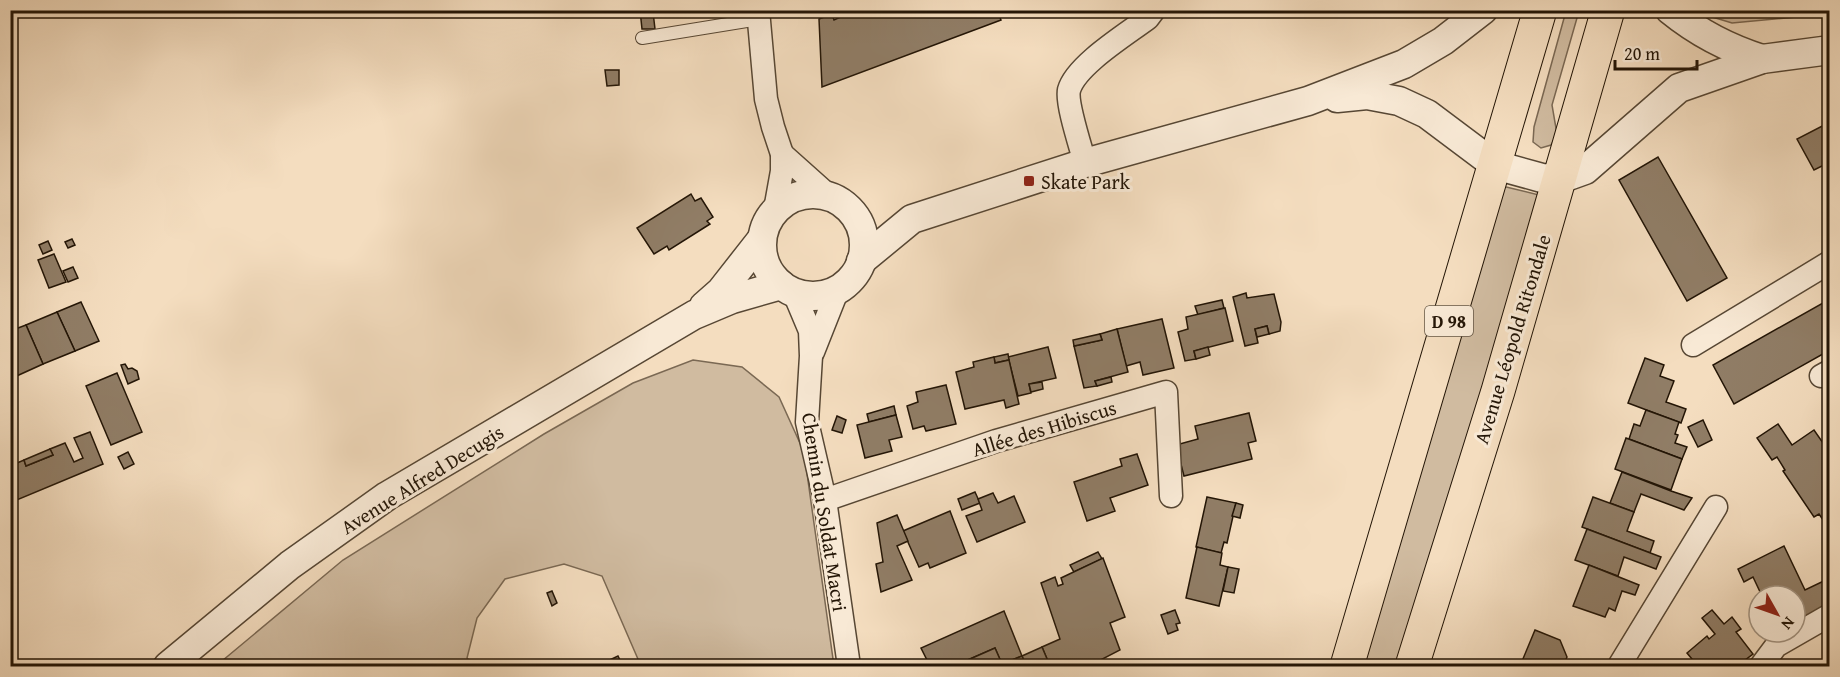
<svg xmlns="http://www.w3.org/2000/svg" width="1840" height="677" viewBox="0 0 1840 677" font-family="'Gentium Book Plus',serif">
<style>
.green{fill:#d0bba0;stroke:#7a6853;stroke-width:1.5}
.building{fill:#907d66;stroke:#231506;stroke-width:1.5}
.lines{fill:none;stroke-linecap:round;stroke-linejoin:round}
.service-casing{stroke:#574734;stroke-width:14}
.minor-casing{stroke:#574734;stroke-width:25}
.tertiary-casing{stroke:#574734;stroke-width:31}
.trunk-casing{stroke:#231506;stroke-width:35}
.service{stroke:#f8e9d5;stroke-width:12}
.minor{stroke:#f8e9d5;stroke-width:22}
.tertiary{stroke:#f8e9d5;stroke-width:28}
.trunk{stroke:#f4ddbf;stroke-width:33}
.poi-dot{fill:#8f2418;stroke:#f8e9d5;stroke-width:2}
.labels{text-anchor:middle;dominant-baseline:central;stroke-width:6;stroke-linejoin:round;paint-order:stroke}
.shield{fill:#f8e9d5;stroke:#635544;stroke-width:1.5}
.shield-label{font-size:18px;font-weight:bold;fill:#231506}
.poi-label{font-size:20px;fill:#231506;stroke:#f8e9d5;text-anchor:start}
.street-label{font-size:20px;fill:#231506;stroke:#f8e9d5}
</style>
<rect width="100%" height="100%" fill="#f4ddbf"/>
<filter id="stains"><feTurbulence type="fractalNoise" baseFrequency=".00333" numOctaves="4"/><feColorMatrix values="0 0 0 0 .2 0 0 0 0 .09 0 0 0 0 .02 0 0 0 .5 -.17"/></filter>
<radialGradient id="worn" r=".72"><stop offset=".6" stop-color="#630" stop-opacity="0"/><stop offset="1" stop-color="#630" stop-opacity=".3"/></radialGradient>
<g class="green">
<path d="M1829,10V14L1732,23L1709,16L1700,11Z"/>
<path d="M1566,11H1579L1552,105L1557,134L1551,145L1541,148L1533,142L1534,127Z"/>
<path d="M1502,186L1539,195L1504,319L1397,666H1363Z"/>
<path d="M693,360L742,367L779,397L804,452L834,666H641L602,576L564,564L505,579L477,618L467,658L474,666H216L343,560L544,434L633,383Z"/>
</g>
<g class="building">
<path d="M640,10H668L653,12L655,29H642Z"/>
<path d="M856,10H997L1001,20L822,87L819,19L832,14L834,20Z"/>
<path d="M605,70H619V85L607,86Z"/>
<path d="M1830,122V162L1814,170L1797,139Z"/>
<path d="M1658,157L1727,278L1687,301L1619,180Z"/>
<path d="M691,194L695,201L701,198L713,217L707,221L710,224L669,250L667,246L654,254L637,228Z"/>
<path d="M72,239L75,245L68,248L65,242Z"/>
<path d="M48,241L52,250L43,254L39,245Z"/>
<path d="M54,254L66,282L49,288L38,260Z"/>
<path d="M73,267L78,278L68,282L63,271Z"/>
<path d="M1246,293L1247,298L1274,294L1281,322L1280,331L1269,334L1267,326L1255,329L1258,343L1245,346L1233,297Z"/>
<path d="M1830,299V350L1734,404L1713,365Z"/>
<path d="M1222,300L1224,308L1198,315L1195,306Z"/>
<path d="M81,302L99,341L75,351L57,312Z"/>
<path d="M1225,308L1233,341L1194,351L1196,359L1185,361L1178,332L1188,329L1186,317Z"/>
<path d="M57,312L75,351L43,364L26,325Z"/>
<path d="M1162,319L1174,368L1143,375L1140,362L1126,366L1117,329Z"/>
<path d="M26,325L43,364L10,379V331Z"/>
<path d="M1267,326L1269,334L1257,337L1255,329Z"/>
<path d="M1117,329L1128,372L1095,381L1097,386L1084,388L1074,346L1102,340L1100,334Z"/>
<path d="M1100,334L1102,340L1074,346L1073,340Z"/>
<path d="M1048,347L1056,378L1029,384L1031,393L1018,396L1008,357Z"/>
<path d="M1208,347L1210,355L1196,359L1194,351Z"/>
<path d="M1008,354L1009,360L995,363L994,357Z"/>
<path d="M994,357L995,363L1009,360L1019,404L1006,408L1004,400L965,409L956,372L974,367L973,362Z"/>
<path d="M1645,358L1664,365L1660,376L1674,381L1666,402L1686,409L1681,423L1628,403Z"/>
<path d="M125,364L128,369L132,368L137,371L139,379L128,384L121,365Z"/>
<path d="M117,373L142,432L111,445L86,386Z"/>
<path d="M1111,377L1112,382L1097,386L1095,381Z"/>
<path d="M1042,382L1043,389L1031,392L1029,384Z"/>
<path d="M946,385L956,424L926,431L924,426L913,429L907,406L918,402L916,392Z"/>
<path d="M894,406L896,415L869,422L867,414Z"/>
<path d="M1646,410L1679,422L1675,434L1678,435L1675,443L1687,447L1682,459L1629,439L1634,424L1640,426Z"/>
<path d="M1249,413L1256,441L1248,443L1252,459L1184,476L1176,445L1198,439L1195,426Z"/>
<path d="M896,415L902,437L889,440L892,451L865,458L857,425Z"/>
<path d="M837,416L846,420L842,433L832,430Z"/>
<path d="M1703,420L1712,440L1698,447L1688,427Z"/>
<path d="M1778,424L1792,445L1814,430L1830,453V526L1828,527L1819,514L1814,517L1783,471L1785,470L1777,457L1772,460L1757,438Z"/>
<path d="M90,432L103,464L12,502L10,466L24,460L26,466L53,455L50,449L65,443L74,462L83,458L74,438Z"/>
<path d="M1626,438L1682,459L1671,490L1615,469Z"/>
<path d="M50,449L53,455L26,466L24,460Z"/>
<path d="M128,452L134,464L124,469L118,457Z"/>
<path d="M1137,454L1148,485L1110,498L1115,511L1087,521L1074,482L1122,466L1120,459Z"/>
<path d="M1622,472L1671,491L1692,498L1684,510L1641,494L1634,512L1610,503Z"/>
<path d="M975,492L980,503L962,510L958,499Z"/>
<path d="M993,493L998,503L1014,496L1025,522L977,542L966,516L982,510L978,499Z"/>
<path d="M1207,497L1236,503L1227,543L1224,542L1221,553L1196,547Z"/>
<path d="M1593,497L1634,512L1627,531L1654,541L1650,553L1582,527Z"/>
<path d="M1236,503L1243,505L1240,518L1232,516Z"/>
<path d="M950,511L966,553L930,568L928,563L919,567L903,531Z"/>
<path d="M897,515L908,541L897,546L912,580L881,592L876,564L883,562L877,523Z"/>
<path d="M1587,529L1661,557L1656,569L1624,557L1618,576L1575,560Z"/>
<path d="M1784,546L1805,590L1830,578V605L1795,622V596H1762L1753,577L1744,582L1738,569Z"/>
<path d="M1197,547L1222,553L1220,565L1228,567L1219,606L1186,598Z"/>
<path d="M1098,552L1102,559L1074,572L1070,565Z"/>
<path d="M1103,558L1125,617L1110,623L1120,650L1089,666H1084L1081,662L1071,665L1072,666H1050L1042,647L1060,639L1041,583L1055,577L1058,586L1063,584L1061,578Z"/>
<path d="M1589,565L1639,585L1635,595L1622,591L1615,611L1609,608L1605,617L1573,606Z"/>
<path d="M1228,567L1239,569L1234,593L1223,591Z"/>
<path d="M552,591L557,603L552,606L547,593Z"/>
<path d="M1175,610L1180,623L1176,624L1178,630L1168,634L1161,615Z"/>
<path d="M1712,610L1724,624L1732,617L1741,629L1736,632L1753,654L1737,666H1695L1697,665L1687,653L1707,636L1709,639L1715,634L1702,618Z"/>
<path d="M1004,611L1022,656L1002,664L995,648L954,666H930L921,648Z"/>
<path d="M1535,630L1560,640L1567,657L1563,666H1520Z"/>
<path d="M1042,647L1050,666H1026L1022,656Z"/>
<path d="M995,648L1002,664L998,666H954Z"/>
<path d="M618,656L623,666H597Z"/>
<path d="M1022,656L1026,666H1003L1002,664Z"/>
<path d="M1155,660L1165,663L1164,666H1153Z"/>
<path d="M1169,660L1185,665V666L1168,663Z"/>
</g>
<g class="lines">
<defs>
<path id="service" d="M642,38L759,19"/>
<g id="minor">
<path d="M758,10L766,99L773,127L782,154V171L775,210"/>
<path d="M782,154L829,196"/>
<path d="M1085,163C1081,148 1066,103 1069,90C1076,65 1127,34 1148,18L1154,10"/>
<path d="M794,293L810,331L811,356L807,422L825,500L849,666"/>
<path d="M1693,345L1830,262"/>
<path d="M813,352L838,289"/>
<path d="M1821,376L1830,371"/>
<path d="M825,500L996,441L1166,392L1171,496"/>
<path d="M1619,666L1716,507"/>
<path d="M1761,666L1776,646L1830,615"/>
</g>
<g id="tertiary">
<path d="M1670,10C1697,32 1730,49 1762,59"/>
<path d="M1337,98L1367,95L1399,101L1427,114L1495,165L1542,178L1560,179L1585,170L1679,88L1762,59L1830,50"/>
<circle cx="813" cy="245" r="51"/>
<path d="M861,261L912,219L1085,163L1308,101L1404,64L1443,41L1483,10"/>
<path d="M704,306L721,291L761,240"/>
<path d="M168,666L290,565L387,496L694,315L732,299L781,285"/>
</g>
<g id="trunk">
<path d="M1347,666L1540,10"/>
<path d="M1412,666L1498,391L1608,10"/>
</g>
</defs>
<use href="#service" class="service-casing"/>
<use href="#minor" class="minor-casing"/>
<use href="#tertiary" class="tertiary-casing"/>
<use href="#trunk" class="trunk-casing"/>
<use href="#service" class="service"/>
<use href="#minor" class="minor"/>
<use href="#tertiary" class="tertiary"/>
<use href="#trunk" class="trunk"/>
</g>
<rect class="poi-dot" x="1023" y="175" width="12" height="12" rx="3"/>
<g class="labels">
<rect class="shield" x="1425" y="306" width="48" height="30" rx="4.5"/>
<g class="shield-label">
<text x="1449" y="321">D 98</text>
</g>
<g class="poi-label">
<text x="1041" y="181">Skate Park</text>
</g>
<g class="street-label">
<text transform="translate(1512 339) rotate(-73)">Avenue Léopold Ritondale</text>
<text transform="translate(1044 428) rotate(-17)">Allée des Hibiscus</text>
<text transform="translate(422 479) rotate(-32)">Avenue Alfred Decugis</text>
<text transform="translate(825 512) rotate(81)">Chemin du Soldat Macri</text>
</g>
</g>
<rect width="1840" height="677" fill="none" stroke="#f4ddbf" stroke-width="36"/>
<rect x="12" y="12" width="1816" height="653" fill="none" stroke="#231506" stroke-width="3"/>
<rect x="18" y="18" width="1804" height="641" fill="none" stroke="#231506" stroke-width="1.5"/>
<g transform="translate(1777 614) rotate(130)"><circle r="28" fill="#f8e9d5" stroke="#a39482" stroke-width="1.5"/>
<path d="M0-4.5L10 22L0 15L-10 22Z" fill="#8f2418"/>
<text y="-9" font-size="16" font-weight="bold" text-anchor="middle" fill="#231506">N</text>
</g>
<path d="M1615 60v9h82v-9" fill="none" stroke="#231506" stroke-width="3"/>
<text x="1624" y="60" font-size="18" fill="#231506" stroke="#f8e9d5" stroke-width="4.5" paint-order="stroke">20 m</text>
<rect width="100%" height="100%" filter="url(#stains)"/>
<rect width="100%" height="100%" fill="url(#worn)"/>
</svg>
